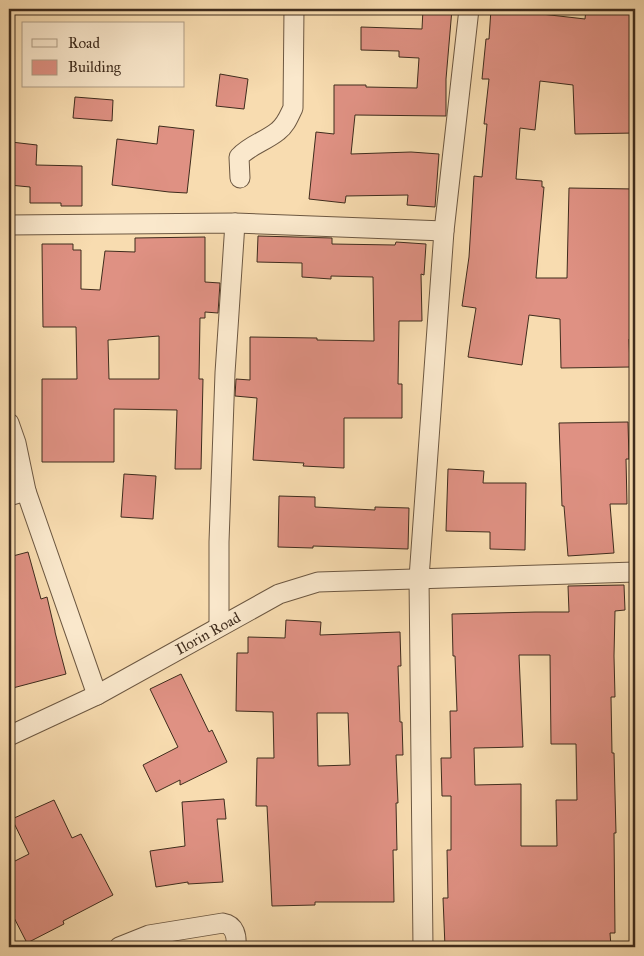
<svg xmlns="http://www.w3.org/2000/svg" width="644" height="956" viewBox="0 0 644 956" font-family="'IM FELL Great Primer',serif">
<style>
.building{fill:#df9183;stroke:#3f2c1d;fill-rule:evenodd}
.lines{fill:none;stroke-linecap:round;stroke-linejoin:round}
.street-casing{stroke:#6d5842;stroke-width:21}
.street{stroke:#fae8cc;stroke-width:19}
.labels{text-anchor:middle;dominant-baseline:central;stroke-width:5;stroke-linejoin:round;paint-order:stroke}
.street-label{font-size:15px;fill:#3f2c1d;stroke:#fae8cc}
</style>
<rect width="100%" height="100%" fill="#f8dcb0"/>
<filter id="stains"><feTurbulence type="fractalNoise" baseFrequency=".004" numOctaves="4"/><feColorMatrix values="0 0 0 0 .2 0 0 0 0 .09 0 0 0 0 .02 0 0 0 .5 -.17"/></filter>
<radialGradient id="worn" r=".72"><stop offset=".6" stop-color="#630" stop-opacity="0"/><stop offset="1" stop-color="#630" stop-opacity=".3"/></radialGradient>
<g class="building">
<path d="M423,9H452L446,79V116L355,115L351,154L411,152L439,154L435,207L407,205L408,195L346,196L345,203L309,199L316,132L334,134V85H366V87L417,88L419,58L399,57V51L361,50V27L422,29Z"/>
<path d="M491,9H525L524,12L585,19L586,9H635V133L575,134L573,85L540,81L535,130L520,128L516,179L542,181V187H544L536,278H567L569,188L635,189V267L632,266L633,320H635V341L629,339L630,367L561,368L560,319L529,315L522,365L468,357L476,308L462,306L469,257L474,176L482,177L487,124H484L489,79H482L486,39H489Z"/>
<path d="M220,74L248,79L244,109L216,106Z"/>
<path d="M75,97L113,100L112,121L73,118Z"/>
<path d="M159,126L194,130L187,193L169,192L112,185L117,139L157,144Z"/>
<path d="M11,142L37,145L36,165L82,166V206H61V203H30V187L9,185V169Z"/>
<path d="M258,236L332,238V244L395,245L396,242L426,244L424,275L421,274L422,321H399L398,384H402V418H344V468L303,466L304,463L253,460L257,398L235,396L236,379L250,380V337L317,338V340L374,341L373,277L331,276V279L302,277V263L257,262Z"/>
<path d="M205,237V282L220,283L218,313L205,312V318H200L199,379H203L201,469H175L177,410L114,409V462H42V379H77L76,327H43L42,244H73V250H81V289L100,290L105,251L135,252V238ZM159,336V379H109L108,340Z"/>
<path d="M628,422L629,459H626L627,504H610L614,553L568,556L564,506H562L559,423Z"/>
<path d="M448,469L484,471L483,483H526L525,550L490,549V532L446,531Z"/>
<path d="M124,474L156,476L153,519L121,517Z"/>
<path d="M279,496L315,497V507L375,510V507L409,508L408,549L313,546V548L278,547Z"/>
<path d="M28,552L41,599L47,597L55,631V632L66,674L9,689V557Z"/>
<path d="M624,585L625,610L615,611L614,656L615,697H611L612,753H614L616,833H614L615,933H610L611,947H445L443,898H448L447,850H451V796H442L441,758H451L450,711H457L455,656H453L452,614L535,612H569L568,586ZM519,655H550L551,744H576L577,800H556L557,846H521V784L475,785L474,748L523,747Z"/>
<path d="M286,620L321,622L320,635L400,632L401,666H398L400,722H402L403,755H396L398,803H396L397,850H393L394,902H315V905L272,906L267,806H256L257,758H274L273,712L236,711L237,653H248V637L285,638ZM317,713H348L350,765L318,766Z"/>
<path d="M181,674L209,732L212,730L227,762L180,785V780L156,792L143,765L178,747L150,689Z"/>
<path d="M224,799L226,819H217L223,882L188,884V882L156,887L150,851L185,846L182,802Z"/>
<path d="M54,800L72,838L81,834L113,895L63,921L64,924L27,943L9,908V864L29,854L12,819Z"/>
</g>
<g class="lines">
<defs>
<g id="street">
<path d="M240,178L239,157C250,145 266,141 278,131C286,125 289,116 293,108L294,9"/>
<path d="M9,225L235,223L444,231"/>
<path d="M9,423L16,443L26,491L97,695"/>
<path d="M9,496L26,491"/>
<path d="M219,626V542L225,373L235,223"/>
<path id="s1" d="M9,736L97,695L279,594L318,582L635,572"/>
<path d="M119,947L149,935L223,923C235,925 237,936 236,947"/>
<path d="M423,947L419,578L444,231L469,9"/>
</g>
</defs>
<use href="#street" class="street-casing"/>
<use href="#street" class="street"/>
</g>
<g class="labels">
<g class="street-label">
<text stroke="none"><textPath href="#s1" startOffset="224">Ilorin Road</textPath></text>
</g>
</g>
<rect width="644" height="956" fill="none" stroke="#f8dcb0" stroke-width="30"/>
<rect x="10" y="10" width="624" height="936" fill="none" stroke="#3f2c1d" stroke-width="2.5"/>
<rect x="15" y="15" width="614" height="926" fill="none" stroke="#3f2c1d"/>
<rect x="22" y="22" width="162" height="65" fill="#fae8cc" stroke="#af9d86"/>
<rect x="32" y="39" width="25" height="8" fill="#fae8cc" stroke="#af9d86"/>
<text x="68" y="48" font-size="15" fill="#3f2c1d">Road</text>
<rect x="32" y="60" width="25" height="15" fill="#df9183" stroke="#af9d86"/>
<text x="68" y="72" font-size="15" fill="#3f2c1d">Building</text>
<rect width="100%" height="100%" filter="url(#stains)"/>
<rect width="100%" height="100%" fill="url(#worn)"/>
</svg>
